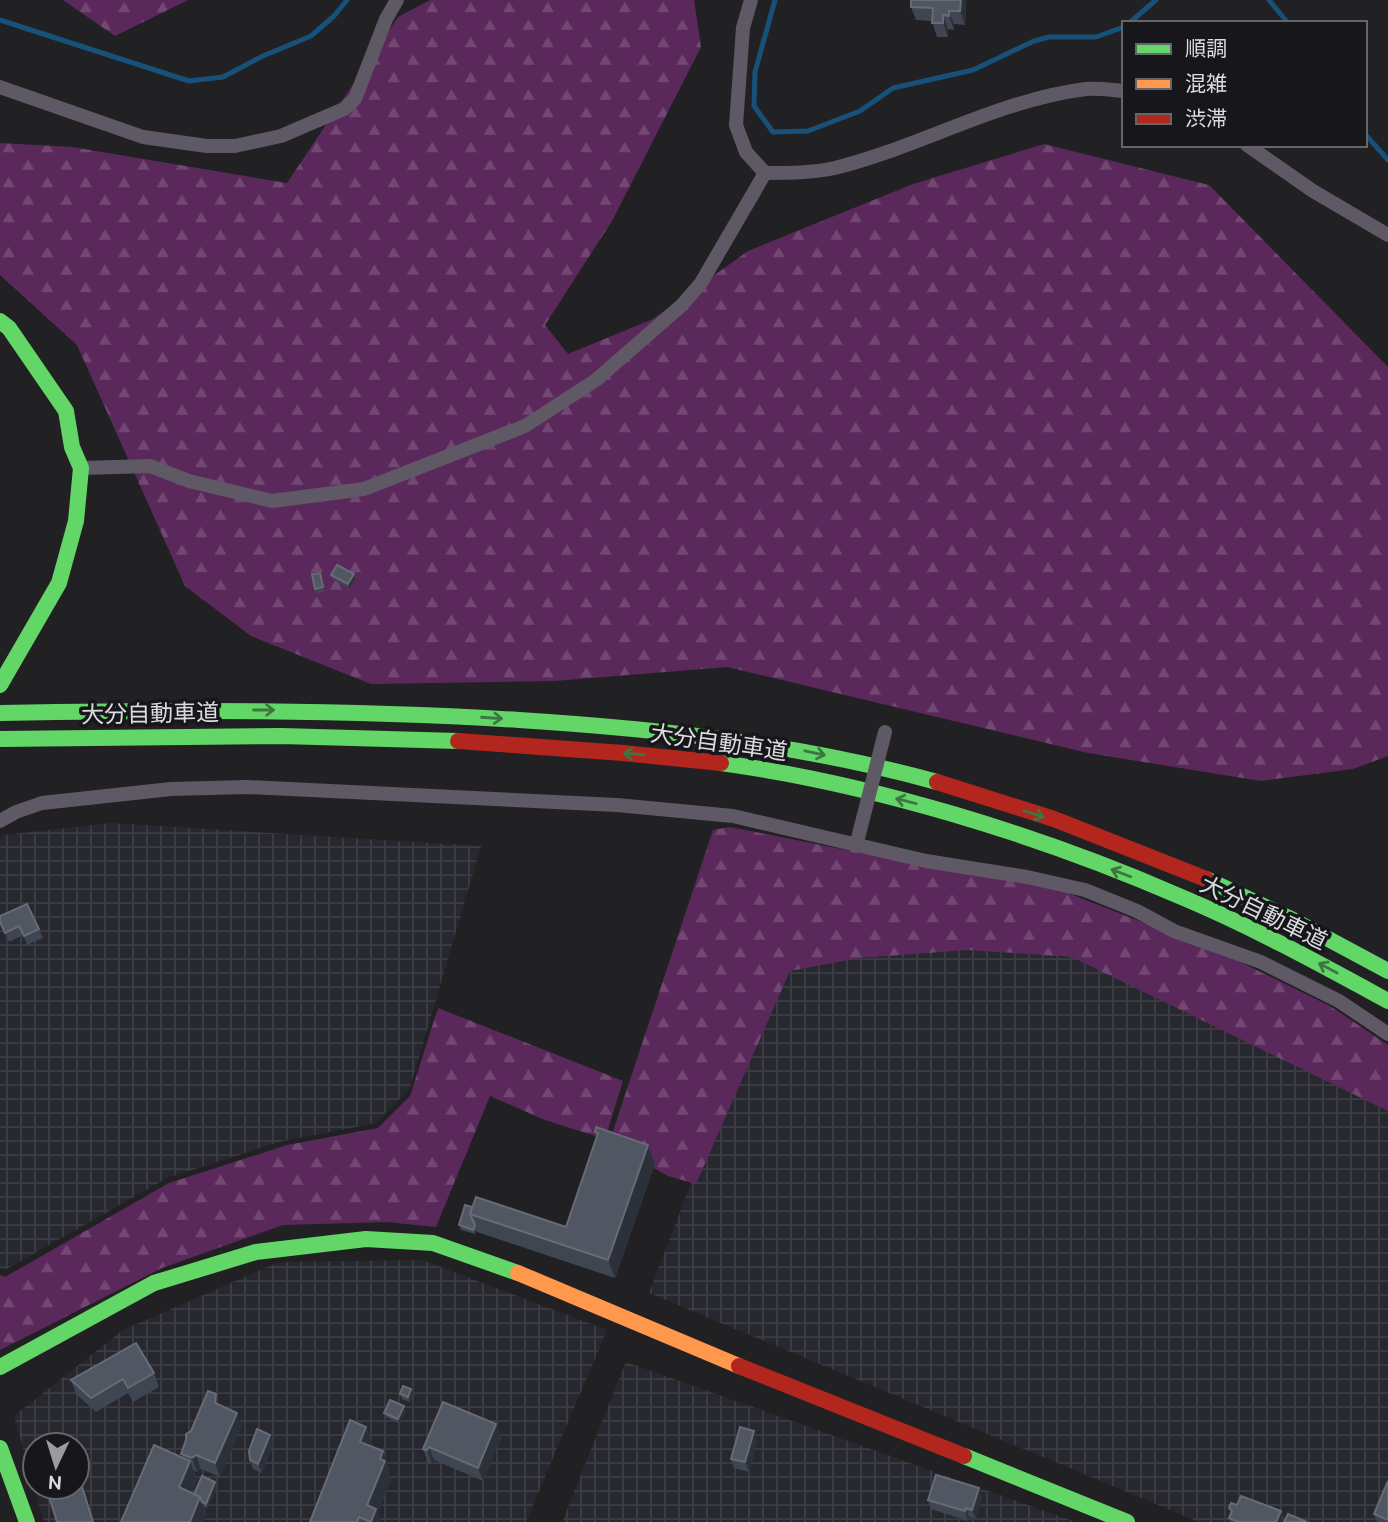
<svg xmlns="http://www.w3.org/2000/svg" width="1388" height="1522" viewBox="0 0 1388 1522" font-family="Ubuntu,'Noto Sans JP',sans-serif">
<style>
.industrial{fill:url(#industrial-grid);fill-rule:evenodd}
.forest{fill:url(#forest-firs)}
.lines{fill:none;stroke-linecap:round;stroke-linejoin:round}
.stream{stroke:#175179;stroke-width:5}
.street{stroke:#5f5966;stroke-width:14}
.fast{stroke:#63d668;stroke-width:16}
.slow{stroke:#ff974d;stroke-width:16}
.jam{stroke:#b3261e;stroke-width:16}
.street-bridge{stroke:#5f5966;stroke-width:14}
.wall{fill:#404552}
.shaded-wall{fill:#2c3039}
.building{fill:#505662;stroke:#666b75;stroke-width:2}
.oneway{stroke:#3d7642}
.labels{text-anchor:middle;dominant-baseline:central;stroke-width:7;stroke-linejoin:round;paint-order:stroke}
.street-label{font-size:23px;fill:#dbdcde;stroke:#17171b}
</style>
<defs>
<pattern id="industrial-grid" width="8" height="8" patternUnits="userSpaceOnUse" patternTransform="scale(1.75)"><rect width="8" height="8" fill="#27272f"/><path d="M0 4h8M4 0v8" fill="none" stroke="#3c3c43"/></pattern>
<pattern id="forest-firs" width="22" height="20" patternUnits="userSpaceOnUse" patternTransform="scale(1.75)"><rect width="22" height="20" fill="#5b285c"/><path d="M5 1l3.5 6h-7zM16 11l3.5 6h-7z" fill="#724773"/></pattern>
</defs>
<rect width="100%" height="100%" fill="#212123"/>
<g class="industrial">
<path d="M111,823L481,846L410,1088L376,1123L279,1142L167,1178L5,1270L0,1269V839L4,835Z"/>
<path d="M1071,933L1388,1096V1522H1199L649,1293L785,937Z"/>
<path d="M422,1260L607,1330L526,1522H44L14,1416L123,1330L279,1262ZM35,1445H77V1487H35Z"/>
<path d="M626,1362L1076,1522H562Z"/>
</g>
<g class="forest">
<path d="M63,0H188L115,36Z"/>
<path d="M430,0H694L701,47L612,221L545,325L568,354L653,319L748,251L913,184L1044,144L1209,185L1388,367V756L1353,769L1261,781L1088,753L727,667L554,681L371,684L251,636L185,586L77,345L0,275V143L72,147L287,183L398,17Z"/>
<path d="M730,827L897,860L1045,884L1228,956L1330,1006L1388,1045V1111L1072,957L968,950L859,958L790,971L696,1184L668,1176L609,1143L713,830Z"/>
<path d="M438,1008L623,1081L605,1139L545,1120L490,1096L436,1227L387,1222L283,1225L162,1268L0,1350V1275L5,1277L169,1183L287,1145L378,1128L410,1096Z"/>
</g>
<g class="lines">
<g class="stream">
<path d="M775,0L755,72L754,106L773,132L808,131L860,111L893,88L973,70L1034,41L1049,37H1096L1124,27"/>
<path d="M1269,0L1288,23"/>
<path d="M0,20L189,81L223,77L263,56L311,36L334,16L347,0"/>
<path d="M1129,23L1156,0"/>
<path d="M1365,134L1388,160"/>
</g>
<g class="street">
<path d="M751,0L743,28L736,125L746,152L765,173C789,173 812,173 835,168C920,147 998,100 1086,89C1098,88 1112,90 1124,91"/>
<path d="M0,87L143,137L207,146H235L281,136L344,109L355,99L386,19L397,0"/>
<path d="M1247,145L1313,191L1388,235"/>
<path d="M81,468L150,466L189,481L272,501L364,489L525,426L596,380L682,305L701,283L765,173"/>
<path d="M0,821L16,812L42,803L171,789L247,787L617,805L733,816L926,861L1027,877L1085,890L1137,911L1174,931L1261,962L1339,1001L1388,1034"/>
</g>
<g class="fast">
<path d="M0,321L9,328L66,411L72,447L81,468L76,521L59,583L0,685"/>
<path d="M0,713C173,710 346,709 519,720C660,729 800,744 937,782"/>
<path d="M0,739L281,736L458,741"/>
<path d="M721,763C873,784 1039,835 1179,896C1251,926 1320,964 1388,1001"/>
<path d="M1206,879L1293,920L1388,971"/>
<path d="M0,1367L154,1283L256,1252L366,1239L433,1243L518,1273"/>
<path d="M0,1448L27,1522"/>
<path d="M964,1456L1127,1522"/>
</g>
<path class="slow" d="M518,1273L739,1366"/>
<g class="jam">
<path d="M458,741L623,753L721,763"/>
<path d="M937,782L1054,819L1206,879"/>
<path d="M739,1366L964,1456"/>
</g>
<path class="street-bridge" d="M856,846L885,732"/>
</g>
<g class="wall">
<path d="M911,0H966L965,25L954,24V30L948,29V37H937L932,21L916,20L911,7Z"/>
<path d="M320,573L324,592L317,594L315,589Z"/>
<path d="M354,574L355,579L349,589L333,579L331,575Z"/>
<path d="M0,916L39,929L43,938L27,945L23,935L9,942L0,923Z"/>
<path d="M595,1132L648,1145L655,1164L615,1278L477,1232L476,1230L475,1234L461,1230L459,1225L465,1205L566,1227L597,1137Z"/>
<path d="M154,1373L159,1387L133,1402L128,1393L96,1412L76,1394L71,1380Z"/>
<path d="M413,1393L410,1402L402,1399L400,1394Z"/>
<path d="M219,1405L242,1426L220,1477L201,1469L197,1472L194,1471L197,1479L191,1493L194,1494L215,1482L217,1487L208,1508L204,1507L207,1515L121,1522L183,1457L181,1454L191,1431Z"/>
<path d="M406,1411L400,1424L386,1417L384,1413Z"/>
<path d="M496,1424L501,1438L483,1481L434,1460L432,1464L428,1462L423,1449Z"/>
<path d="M366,1427L373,1445L372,1447L389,1469V1471L391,1479L378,1513L381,1522H310Z"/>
<path d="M270,1435L273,1444L262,1473L253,1469L250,1460Z"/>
<path d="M757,1440L749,1472L734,1468L731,1459Z"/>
<path d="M1388,1481V1522H1377L1374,1514Z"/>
<path d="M982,1498L976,1519L969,1517L968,1521L931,1509L928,1500Z"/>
<path d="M1237,1505L1281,1511L1284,1521L1283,1522H1230L1229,1518L1231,1513L1229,1508Z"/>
</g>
<g class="shaded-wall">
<path d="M961,0H966L965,25L960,11Z"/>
<path d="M949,11L954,24V30L949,16Z"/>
<path d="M943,15L948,29V37L943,23Z"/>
<path d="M354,574L355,579L349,589L348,584Z"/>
<path d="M648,1145L655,1164L615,1278L608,1260Z"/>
<path d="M411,1389L413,1393L410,1402L408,1397Z"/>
<path d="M404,1406L406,1411L400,1424L398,1419Z"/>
<path d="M237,1413L242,1426L220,1477L215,1463Z"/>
<path d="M496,1424L501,1438L483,1481L478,1468Z"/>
<path d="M366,1427L373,1445L367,1460L360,1442Z"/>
<path d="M754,1431L757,1440L749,1472L745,1462Z"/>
<path d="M270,1435L273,1444L262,1473L258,1464Z"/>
<path d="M429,1447L434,1460L432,1464L427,1450Z"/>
<path d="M383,1451L389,1469V1471L391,1479L378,1513L381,1522H371L367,1505Z"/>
<path d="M196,1455L201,1469L197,1472L192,1458Z"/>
<path d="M190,1461L197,1479L185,1506L179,1487Z"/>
<path d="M215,1482L217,1487L208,1508L206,1504Z"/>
<path d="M979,1488L982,1498L976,1519L972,1510Z"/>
<path d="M200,1497L207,1515L204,1522H190Z"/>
<path d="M966,1508L969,1517L968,1521L965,1511Z"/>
<path d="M1281,1511L1283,1522H1276Z"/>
</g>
<g class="building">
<path d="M911,0H961L960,11H949V16L943,15V23H932L933,8L911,7Z"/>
<path d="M337,565L354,574L348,584L331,575Z"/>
<path d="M320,573L323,587L315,589L312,574Z"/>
<path d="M27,904L39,929L24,936L19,926L5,933L0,922V916Z"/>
<path d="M596,1127L648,1145L608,1260L470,1214L476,1197L566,1227L598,1133L595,1132Z"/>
<path d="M465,1205L472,1207L470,1214L475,1225L473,1230L459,1225Z"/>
<path d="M136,1343L154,1373L128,1388L123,1379L91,1398L71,1380Z"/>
<path d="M403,1386L411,1389L408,1397L400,1394Z"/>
<path d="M208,1391L216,1394L215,1403L237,1413L215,1463L196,1455L192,1458L181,1454L186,1440V1434L191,1431Z"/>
<path d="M390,1400L404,1406L398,1419L384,1413Z"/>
<path d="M443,1402L496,1424L478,1468L429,1447L427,1450L423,1449Z"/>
<path d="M350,1420L366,1427L360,1442L383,1451L380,1459L385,1461L367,1505L376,1509L371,1522L359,1517L357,1522H310Z"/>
<path d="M740,1427L754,1431L745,1462L731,1459Z"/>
<path d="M257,1429L270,1435L258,1464L250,1460L249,1451Z"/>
<path d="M154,1445L190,1461L179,1487L200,1497L190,1522H121Z"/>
<path d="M936,1475L979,1488L972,1510L966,1508L965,1511L928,1500Z"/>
<path d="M202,1476L215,1482L206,1504L202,1502L200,1497L194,1494Z"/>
<path d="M80,1480L93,1522H57L47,1490L56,1487H77V1481Z"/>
<path d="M1388,1481V1520L1374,1514Z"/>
<path d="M1241,1496L1281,1511L1276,1522H1239L1229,1518L1232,1511L1229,1508L1231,1503L1237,1505Z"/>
<path d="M1288,1514L1307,1522H1284Z"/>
</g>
<defs><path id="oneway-shaft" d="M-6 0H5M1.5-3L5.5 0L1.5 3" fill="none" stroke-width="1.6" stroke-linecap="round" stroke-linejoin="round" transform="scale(1.75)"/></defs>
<g class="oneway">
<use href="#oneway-shaft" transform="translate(264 710)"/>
<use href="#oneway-shaft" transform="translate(492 718) rotate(4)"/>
<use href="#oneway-shaft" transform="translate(815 753) rotate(12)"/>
<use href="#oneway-shaft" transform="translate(634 754) rotate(-175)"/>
<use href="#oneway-shaft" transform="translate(906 801) rotate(-166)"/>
<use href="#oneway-shaft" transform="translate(1034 814) rotate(18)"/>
<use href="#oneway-shaft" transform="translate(1121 873) rotate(-159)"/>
<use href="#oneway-shaft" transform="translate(1328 968) rotate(-152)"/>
</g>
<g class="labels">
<g class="street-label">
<text transform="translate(150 713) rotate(-1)">大分自動車道</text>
<text transform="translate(719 742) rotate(8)">大分自動車道</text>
<text transform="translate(1264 912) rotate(26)">大分自動車道</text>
</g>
</g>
<rect x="1122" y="21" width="245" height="126" fill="#17171b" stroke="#656669" stroke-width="2"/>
<rect x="1136" y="44" width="35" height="10" fill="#63d668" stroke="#656669" stroke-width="2"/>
<text x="1185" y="56" font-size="21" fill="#dbdcde">順調</text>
<rect x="1136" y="79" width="35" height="10" fill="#ff974d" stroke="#656669" stroke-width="2"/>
<text x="1185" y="91" font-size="21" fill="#dbdcde">混雑</text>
<rect x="1136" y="114" width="35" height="10" fill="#b3261e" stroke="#656669" stroke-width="2"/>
<text x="1185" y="126" font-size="21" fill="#dbdcde">渋滞</text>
<g transform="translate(56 1466) rotate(184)"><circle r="33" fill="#17171b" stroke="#656669" stroke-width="2"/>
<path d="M0-5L12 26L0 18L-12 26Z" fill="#9a9b9d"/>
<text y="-10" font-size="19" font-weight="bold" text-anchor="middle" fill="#dbdcde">N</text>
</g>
</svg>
